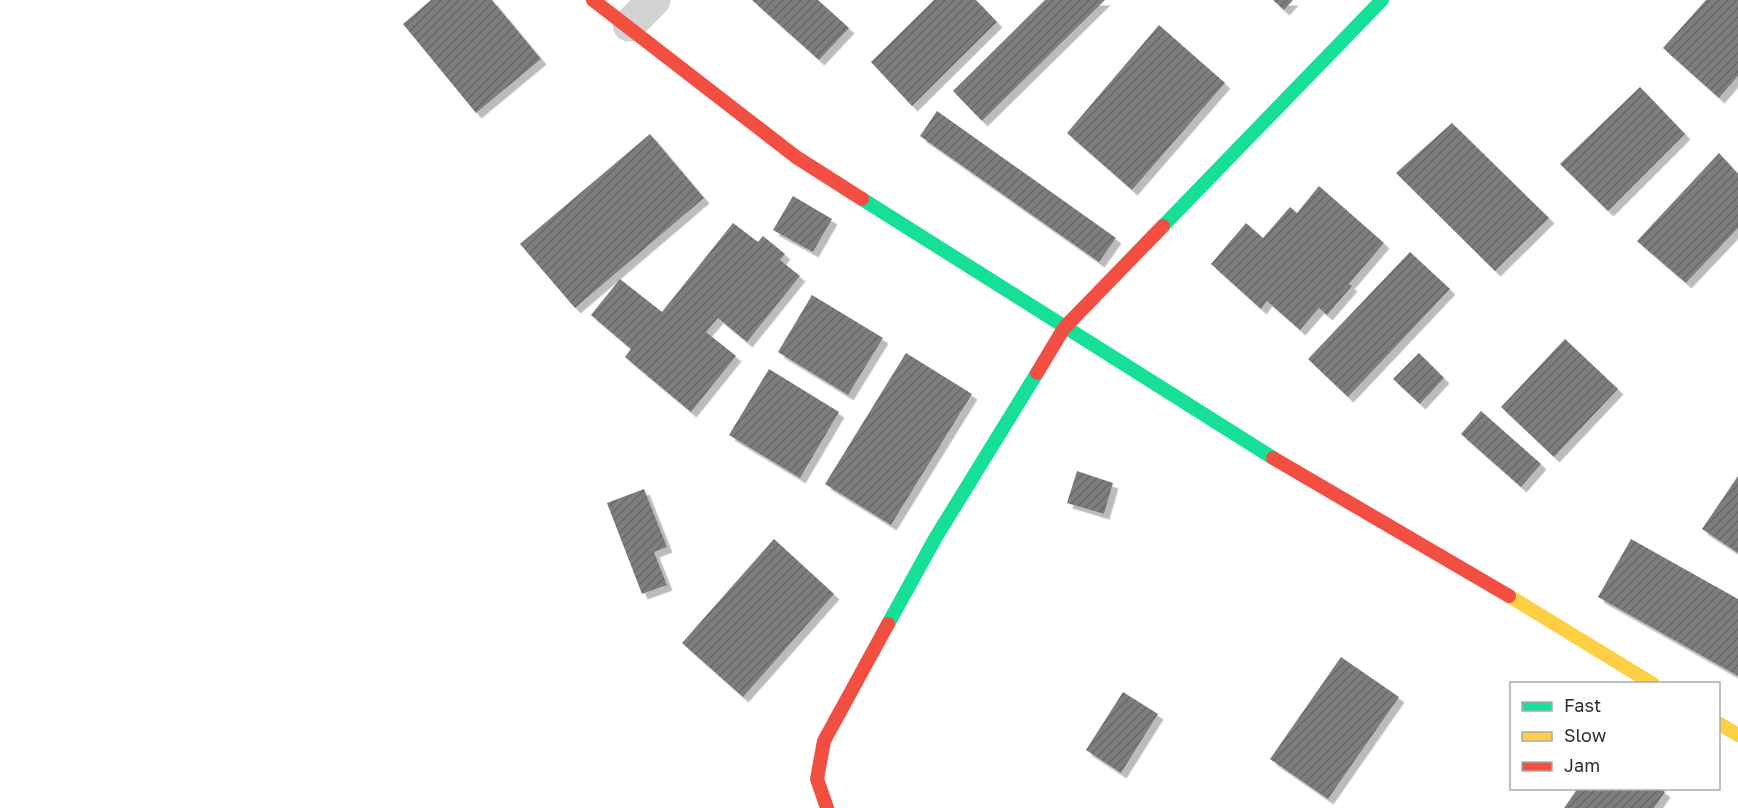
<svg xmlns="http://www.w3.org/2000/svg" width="1738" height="808" viewBox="0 0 1738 808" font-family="'Golos Text',sans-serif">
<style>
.building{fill:url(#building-hatch);filter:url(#shadow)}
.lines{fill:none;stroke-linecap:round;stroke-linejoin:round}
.street{stroke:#d3d3d3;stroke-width:33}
.fast{stroke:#16e098;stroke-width:14}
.slow{stroke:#ffcf43;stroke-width:14}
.jam{stroke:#f24e42;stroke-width:14}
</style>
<defs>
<pattern id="building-hatch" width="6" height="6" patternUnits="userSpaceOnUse" patternTransform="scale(1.5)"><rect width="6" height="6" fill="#7e7e7e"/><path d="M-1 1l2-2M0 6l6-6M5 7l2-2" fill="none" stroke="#686868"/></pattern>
<filter id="shadow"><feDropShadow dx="5.5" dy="5.5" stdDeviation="0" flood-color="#0004"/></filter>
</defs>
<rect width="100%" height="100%" fill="#fff"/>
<g class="building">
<path d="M431,0H492L541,59L476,113L403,24Z"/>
<path d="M752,0H818L849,28L819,60Z"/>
<path d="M934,0H976L997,22L912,106L871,62Z"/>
<path d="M1045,0H1105L982,121L953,91Z"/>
<path d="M1273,0H1293L1284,10Z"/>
<path d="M1706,0H1738V76L1719,98L1663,48Z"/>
<path d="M1159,25L1225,83L1132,190L1067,133Z"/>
<path d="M1640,87L1685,134L1608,211L1560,164Z"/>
<path d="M937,111L1116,238L1099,262L920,136Z"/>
<path d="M1452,123L1549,218L1495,271L1396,173Z"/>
<path d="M650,134L704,198L575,308L520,244Z"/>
<path d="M1719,153L1738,174V228L1686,283L1637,241Z"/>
<path d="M1319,186L1384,243L1349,284L1352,286L1327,315L1319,308L1300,330L1267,301L1261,309L1211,264L1246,223L1263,238L1290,207L1297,213Z"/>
<path d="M793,196L832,219L813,252L773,230Z"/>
<path d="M733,223L758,242L763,236L785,254L780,260L800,276L747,342L718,318L706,332L736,356L691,412L625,357L631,349L591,315L620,279L662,312Z"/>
<path d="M1410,252L1450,289L1348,397L1308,359Z"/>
<path d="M812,295L883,338L848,395L778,352Z"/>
<path d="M1565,339L1618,389L1554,457L1501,407Z"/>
<path d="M906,353L972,394L891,525L825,484Z"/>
<path d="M1419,353L1444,378L1420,404L1393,379Z"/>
<path d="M769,369L839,412L800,478L729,435Z"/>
<path d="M1481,411L1541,464L1521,487L1461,434Z"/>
<path d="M1077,471L1113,483L1104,514L1067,503Z"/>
<path d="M1738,476V553L1702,529Z"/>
<path d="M644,489L667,547L654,552L667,585L642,594L607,503Z"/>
<path d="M774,539L834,594L743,697L682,643Z"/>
<path d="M1631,539L1738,599V676L1598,597Z"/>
<path d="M1341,657L1399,697L1328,799L1270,759Z"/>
<path d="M1123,692L1158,714L1121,773L1086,750Z"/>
<path d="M1578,788H1660L1665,792L1654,808H1564Z"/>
</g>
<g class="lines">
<path class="street" d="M629,25L654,0"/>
<g class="fast">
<path d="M862,199L1273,458"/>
<path d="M1163,226L1382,0"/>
<path d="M888,624L936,537L1037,373"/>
</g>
<g class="slow">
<path d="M1509,596L1653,684"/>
<path d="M1718,723L1738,735"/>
</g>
<g class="jam">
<path d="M593,0L796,157L862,199"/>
<path d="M1037,373L1064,328L1163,226"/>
<path d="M1273,458L1509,596"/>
<path d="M827,808L817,779L824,741L888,624"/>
</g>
</g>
<rect x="1510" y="682" width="210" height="108" fill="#ffffff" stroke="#ababab" stroke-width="1.5"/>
<rect x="1522" y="702" width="30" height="9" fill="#16e098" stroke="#ababab" stroke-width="1.5"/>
<text x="1564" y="712" font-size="18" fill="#2e2e2e">Fast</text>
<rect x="1522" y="732" width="30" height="9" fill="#ffcf43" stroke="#ababab" stroke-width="1.5"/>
<text x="1564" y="742" font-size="18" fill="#2e2e2e">Slow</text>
<rect x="1522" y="762" width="30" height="9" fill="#f24e42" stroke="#ababab" stroke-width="1.5"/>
<text x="1564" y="772" font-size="18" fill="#2e2e2e">Jam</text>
</svg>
